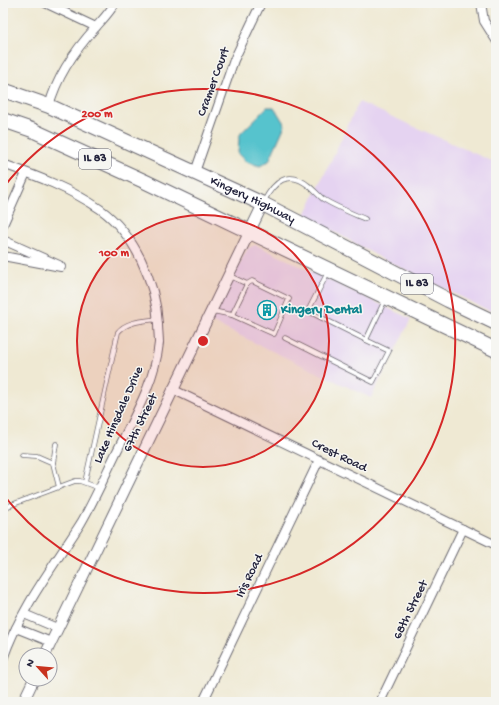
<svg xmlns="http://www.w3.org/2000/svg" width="499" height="705" viewBox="0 0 499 705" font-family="'Gochi Hand',sans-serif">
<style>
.built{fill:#e5d3f1}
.water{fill:#56c3cd;stroke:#3c7284}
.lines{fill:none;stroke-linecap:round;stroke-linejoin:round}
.service-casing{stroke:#6a6870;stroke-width:5.5}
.minor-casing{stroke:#6a6870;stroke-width:10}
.tertiary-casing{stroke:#6a6870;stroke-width:12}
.trunk-casing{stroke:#6a6870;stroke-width:16}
.service{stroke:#fff;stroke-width:4}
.minor{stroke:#fff;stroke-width:8}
.tertiary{stroke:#fff;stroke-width:10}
.trunk{stroke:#fff;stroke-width:14}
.ring{fill:none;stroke:#d62828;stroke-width:2}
.labels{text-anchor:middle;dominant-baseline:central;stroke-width:3;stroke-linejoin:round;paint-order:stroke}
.shield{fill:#f6f6f2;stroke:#626272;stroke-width:1}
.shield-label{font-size:12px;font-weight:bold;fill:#22223b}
.street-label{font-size:13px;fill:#22223b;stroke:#f6f6f2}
.culture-label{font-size:13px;font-weight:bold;fill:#0d838f;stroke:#f6f6f2;text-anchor:start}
.centre{fill:#d62828;stroke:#f6f6f2;stroke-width:2}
.ring-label{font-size:12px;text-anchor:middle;font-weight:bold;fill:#d62828;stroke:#f6f6f2;stroke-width:3;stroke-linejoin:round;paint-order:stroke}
</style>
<rect width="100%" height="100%" fill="#f6f6f2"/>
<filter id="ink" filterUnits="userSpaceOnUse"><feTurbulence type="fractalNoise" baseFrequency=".025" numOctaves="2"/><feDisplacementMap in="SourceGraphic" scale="8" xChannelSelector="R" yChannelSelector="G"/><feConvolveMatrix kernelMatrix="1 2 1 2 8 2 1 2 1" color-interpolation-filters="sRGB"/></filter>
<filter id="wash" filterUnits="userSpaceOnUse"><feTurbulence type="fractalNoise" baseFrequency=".012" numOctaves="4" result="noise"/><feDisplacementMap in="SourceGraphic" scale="16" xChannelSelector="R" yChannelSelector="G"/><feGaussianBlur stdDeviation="0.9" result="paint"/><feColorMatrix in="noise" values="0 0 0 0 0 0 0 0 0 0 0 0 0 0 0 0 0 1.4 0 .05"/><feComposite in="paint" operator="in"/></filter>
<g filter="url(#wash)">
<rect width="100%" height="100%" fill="#efe9d3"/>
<g class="built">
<path d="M359,102L496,163V314L379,257L333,231L304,217Z"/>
<path d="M256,245L411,319L371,398L211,322L242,259L248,248Z"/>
</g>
<path class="water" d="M267,107H274L285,125L269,161L260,166L246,162L238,154L239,138L241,133Z"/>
</g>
<g filter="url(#ink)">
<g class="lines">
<defs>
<g id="service">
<path d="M264,201C274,182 288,169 309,186C314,190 318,195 323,199C336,207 351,213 365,219"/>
<path d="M328,272L308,311L366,340L385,300"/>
<path d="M213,311L232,315L247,284L230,276"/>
<path d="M232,315L274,334L289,299L252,281L247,284"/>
<path d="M285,338L373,382L389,351L366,340"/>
<path d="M56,444L53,463L59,487"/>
<path d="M22,455L37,456L53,463"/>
<path d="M85,482L118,332C127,321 144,321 158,319"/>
<path d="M3,508L75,481H80L99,488"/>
</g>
<g id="minor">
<path d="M45,3L96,27"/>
<path d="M481,3L484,21L496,40"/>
<path d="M49,106C57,76 75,50 96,27C103,19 110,12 115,3"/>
<path d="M3,164C37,176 71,189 100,209C135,234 156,283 158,324C158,330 159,337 159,343C155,381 135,415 118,449C106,473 95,499 81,523C53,567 20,609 3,659"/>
<path d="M195,172L234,60L261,3"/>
<path d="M3,225L26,173"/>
<path d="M3,240L59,265L61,267L3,256"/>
<path d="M172,389L496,545"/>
<path d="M24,614L57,628"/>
<path d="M16,628L51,642"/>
<path d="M203,702L319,460"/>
<path d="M380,702L463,529"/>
</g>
<g id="tertiary">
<path d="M45,655L263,204"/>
<path d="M23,702L34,679"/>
</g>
<g id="trunk">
<path id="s1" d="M3,90L49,106L263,204L448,300L496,323"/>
<path d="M3,120L32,130L146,182L496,350"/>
</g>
</defs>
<use href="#service" class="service-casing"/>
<use href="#minor" class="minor-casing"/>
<use href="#tertiary" class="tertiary-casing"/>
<use href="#trunk" class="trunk-casing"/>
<use href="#service" class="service"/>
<use href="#minor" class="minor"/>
<use href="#tertiary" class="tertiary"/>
<use href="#trunk" class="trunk"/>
</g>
</g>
<circle cx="203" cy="341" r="126" fill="#d62828" fill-opacity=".12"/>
<g class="ring">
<circle cx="203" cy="341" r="126"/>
<path d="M3 188A252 252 0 1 1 3 494"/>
</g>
<defs>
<symbol id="building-ring" viewBox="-11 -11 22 22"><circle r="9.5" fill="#f6f6f2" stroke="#0f9aa8" stroke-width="1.5"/><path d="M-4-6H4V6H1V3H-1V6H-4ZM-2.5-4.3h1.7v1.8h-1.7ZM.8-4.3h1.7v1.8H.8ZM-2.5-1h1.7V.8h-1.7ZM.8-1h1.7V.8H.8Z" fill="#0f9aa8"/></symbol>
</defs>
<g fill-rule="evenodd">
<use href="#building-ring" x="256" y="299" width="22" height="22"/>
</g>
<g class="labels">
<g class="shield">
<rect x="79" y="149" width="32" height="20" rx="3"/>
<rect x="401" y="274" width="32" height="20" rx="3"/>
</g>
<g class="shield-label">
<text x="95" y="159">IL 83</text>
<text x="417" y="284">IL 83</text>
</g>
<g class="street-label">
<text transform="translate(214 82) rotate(-70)">Cramer Court</text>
<text stroke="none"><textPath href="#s1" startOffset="273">Kingery Highway</textPath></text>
<text transform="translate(119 415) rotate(-66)">Lake Hinsdale Drive</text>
<text transform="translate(141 423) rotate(-64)">67th Street</text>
<text transform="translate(339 456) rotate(26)">Crest Road</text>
<text transform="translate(250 576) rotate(-64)">Iris Road</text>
<text transform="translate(411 610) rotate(-64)">68th Street</text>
</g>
<g class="culture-label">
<text x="281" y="310">Kingery Dental</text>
</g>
</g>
<circle cx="203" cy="341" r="6" class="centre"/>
<g class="ring-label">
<text x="97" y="117">200 m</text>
<text x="114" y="256">100 m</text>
</g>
<rect width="499" height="705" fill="none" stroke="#f6f6f2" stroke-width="16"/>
<g transform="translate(38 667) rotate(297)"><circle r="19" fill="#f6f6f2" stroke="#a1a1a9"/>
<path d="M0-3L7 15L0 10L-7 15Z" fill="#c8321e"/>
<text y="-6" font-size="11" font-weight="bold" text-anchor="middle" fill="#22223b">N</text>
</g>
</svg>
